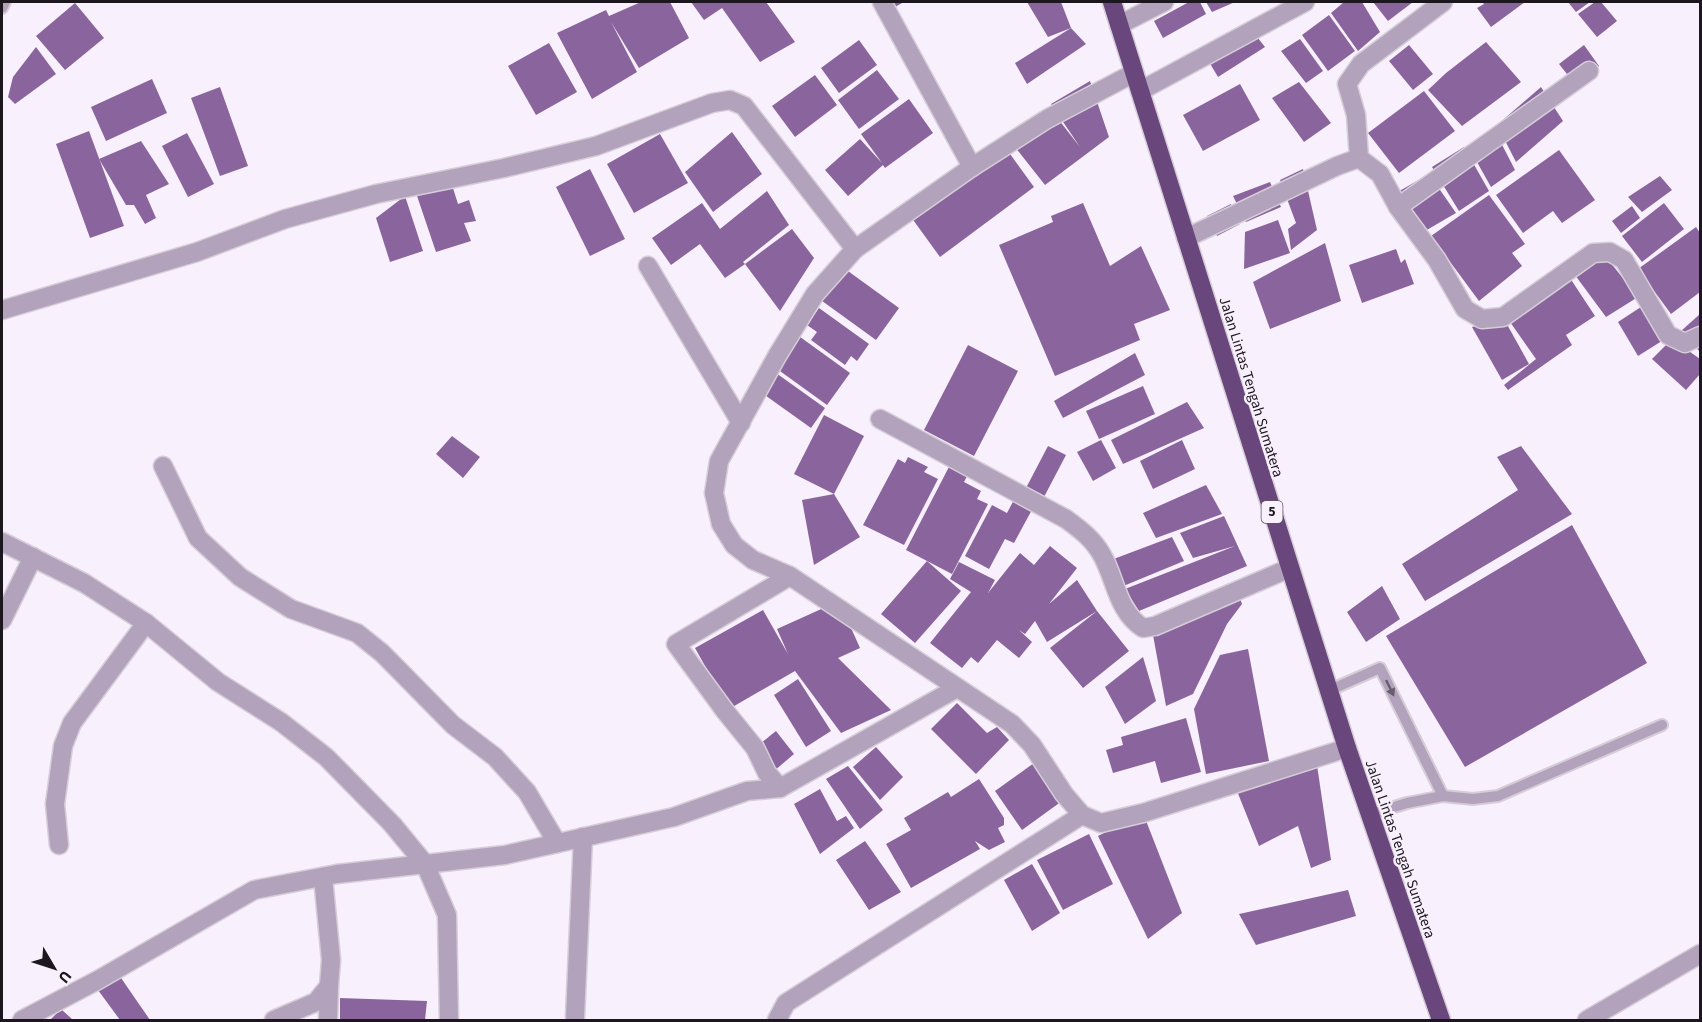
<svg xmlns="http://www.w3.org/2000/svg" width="1702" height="1022" viewBox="0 0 1702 1022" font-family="'Source Sans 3',sans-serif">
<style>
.building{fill:#8a659d}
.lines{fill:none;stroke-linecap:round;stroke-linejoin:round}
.lane-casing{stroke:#d5cdd8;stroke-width:14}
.street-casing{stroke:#d5cdd8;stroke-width:21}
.highway-casing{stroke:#d5cdd8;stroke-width:21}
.lane{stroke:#b3a2bc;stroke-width:10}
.street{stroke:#b3a2bc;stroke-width:18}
.highway{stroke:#69467b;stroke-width:18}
.oneway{fill:#685c6d}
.labels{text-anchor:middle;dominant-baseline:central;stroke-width:5;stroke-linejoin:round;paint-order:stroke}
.shield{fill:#f8f0fc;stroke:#5e5861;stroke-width:1.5}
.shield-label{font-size:14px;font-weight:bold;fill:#1c171e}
.street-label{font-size:15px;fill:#1c171e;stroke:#f8f0fc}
</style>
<rect width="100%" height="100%" fill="#f8f0fc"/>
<g class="building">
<path d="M641,2H670L689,38L639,68L611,22L637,72L592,99L557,33L606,10L609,16Z"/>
<path d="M691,2H766L795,42L760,62L722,8L704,20Z"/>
<path d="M891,2H904L895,7Z"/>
<path d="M1027,2H1061L1071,28L1048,37Z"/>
<path d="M1189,2H1200L1206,14L1163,38L1154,21Z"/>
<path d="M1206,2H1235L1212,12Z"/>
<path d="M1344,2H1362L1380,32L1358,51L1331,13Z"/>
<path d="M1373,2H1413L1388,21Z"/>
<path d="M1482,2H1525L1491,27L1477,8L1484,4Z"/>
<path d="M1568,2H1590L1576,12Z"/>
<path d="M1595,2H1601L1617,21L1597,37L1578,14Z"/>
<path d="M75,3L104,38L65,70L36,36Z"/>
<path d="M1329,15L1355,51L1328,71L1302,35Z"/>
<path d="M1246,23L1265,47L1218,77L1202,50Z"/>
<path d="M1071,28L1086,44L1027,84L1015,63Z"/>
<path d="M1300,39L1323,71L1306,83L1281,51Z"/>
<path d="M859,40L877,65L839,93L821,68Z"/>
<path d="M1486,42L1521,82L1462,126L1428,90L1446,73Z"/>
<path d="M549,43L577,92L536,115L508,66Z"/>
<path d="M1409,45L1433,74L1413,90L1389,61Z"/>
<path d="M1584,45L1599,66L1575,84L1559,64Z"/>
<path d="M36,47L56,74L15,104L8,97L13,77Z"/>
<path d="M877,70L899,99L859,129L838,100Z"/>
<path d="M815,75L837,105L795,137L772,106Z"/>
<path d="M152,79L167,113L106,141L91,107Z"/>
<path d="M1090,81L1109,137L1045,185L1011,142L1055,115L1080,147L1051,104Z"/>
<path d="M1299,82L1331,123L1304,142L1272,98Z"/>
<path d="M1240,84L1260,120L1203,151L1183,115Z"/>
<path d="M220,87L248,166L220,176L191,98Z"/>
<path d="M1541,87L1563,121L1516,162L1497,125Z"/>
<path d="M1424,91L1455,131L1399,173L1368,133Z"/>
<path d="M909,99L933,133L885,168L883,165L848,196L825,170L860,139L882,163L861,134Z"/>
<path d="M89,131L124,226L90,238L56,144Z"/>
<path d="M1495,131L1515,170L1491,187L1468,146Z"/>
<path d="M732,132L762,174L713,212L685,172Z"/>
<path d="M187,133L214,184L188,197L162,146Z"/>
<path d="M660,134L688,183L634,213L607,164Z"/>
<path d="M141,141L169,184L146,195L156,218L145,224L134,205H126L99,159Z"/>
<path d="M1005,147L1034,187L940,257L911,217Z"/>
<path d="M1464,147L1489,191L1459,211L1432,167Z"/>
<path d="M1559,150L1595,200L1562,223L1553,211L1523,233L1496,195Z"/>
<path d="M590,169L625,239L590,256L556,187Z"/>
<path d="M1303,169L1317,230L1291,250L1288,229L1296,223L1280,180Z"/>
<path d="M1429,174L1456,213L1425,231L1396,193Z"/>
<path d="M1660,176L1672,190L1642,212L1628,197Z"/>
<path d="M1270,182L1281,207L1246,222L1233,196Z"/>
<path d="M452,185L458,204L469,200L476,221L464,223L471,241L436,252L415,190Z"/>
<path d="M767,191L789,225L743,262L745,264L725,278L700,244L671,265L652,238L702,203L720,229Z"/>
<path d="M1489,195L1525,244L1512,253L1522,266L1479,301L1431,236Z"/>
<path d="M405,196L423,251L390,262L376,218Z"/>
<path d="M1083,203L1110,266L1141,246L1170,310L1134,324L1140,340L1055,376L999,245L1053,222L1051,216Z"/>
<path d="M1664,203L1684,229L1642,262L1622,236Z"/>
<path d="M1231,204L1240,224L1217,236L1207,216Z"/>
<path d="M1632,206L1640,218L1621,233L1612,221Z"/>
<path d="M1278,220L1290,253L1244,269L1245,232Z"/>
<path d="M1696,227L1700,233V292L1671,314L1638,269Z"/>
<path d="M792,229L814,258L780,311L745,264Z"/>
<path d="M1325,243L1341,301L1270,329L1253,282Z"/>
<path d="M1396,249L1401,263L1405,259L1414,284L1362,303L1349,265Z"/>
<path d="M1602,252L1638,297L1606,317L1572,271Z"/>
<path d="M841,266L899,308L876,340L818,298Z"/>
<path d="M1568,275L1595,316L1566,335L1572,345L1508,390L1504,385L1536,359L1503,312Z"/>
<path d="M1644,305L1665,339L1638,356L1618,322Z"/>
<path d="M819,308L869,344L857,361L851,356L845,365L811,340L817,332L807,325Z"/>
<path d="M1700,314V352L1681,331Z"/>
<path d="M1504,319L1529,364L1502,380L1472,327Z"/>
<path d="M796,334L850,373L827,405L773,366Z"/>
<path d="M1672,339L1700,359V374L1686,390L1652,359Z"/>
<path d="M968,345L1018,371L974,456L924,430Z"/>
<path d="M1135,353L1145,375L1063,418L1054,401Z"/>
<path d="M776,373L825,408L811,428L762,393Z"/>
<path d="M1143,386L1155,414L1099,439L1086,411Z"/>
<path d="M1187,402L1204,428L1123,464L1111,440Z"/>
<path d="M824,415L864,436L834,494L794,474Z"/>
<path d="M452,436L480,457L463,478L436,454Z"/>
<path d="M1101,440L1116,468L1093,481L1077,452Z"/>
<path d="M1182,440L1195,469L1153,489L1140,461Z"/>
<path d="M1048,446L1066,455L1044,497L1026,488Z"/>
<path d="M1521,446L1572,514L1425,601L1402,564L1518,490L1497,457Z"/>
<path d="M908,457L928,467L924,472L938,479L904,545L863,525L898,459L905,463Z"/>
<path d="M951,463L969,472L964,482L981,491L977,499L988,504L952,574L906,550Z"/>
<path d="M1206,485L1222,514L1156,538L1143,513Z"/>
<path d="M834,494L860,537L814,565L802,500Z"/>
<path d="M1016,496L1034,506L1014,543L1005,539L989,569L965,556L992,505L1007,513Z"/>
<path d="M1224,516L1247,566L1139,611L1125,589L1235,546L1193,558L1180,533Z"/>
<path d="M1572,525L1647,663L1465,767L1386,636Z"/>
<path d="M1172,537L1184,561L1121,587L1111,560Z"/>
<path d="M1050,546L1077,568L1049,604L1077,580L1097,611L1129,651L1083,688L1050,648L1097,611L1047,642L1035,621L1025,634L1019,630L1032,642L1019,658L997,640L978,663L971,657L962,668L930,643L971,592L950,579L959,562L995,580L988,593L1020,553L1034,565Z"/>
<path d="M927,561L961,591L915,643L881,614Z"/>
<path d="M1382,586L1400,619L1366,642L1347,612Z"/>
<path d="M1240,598L1242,604L1227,624L1193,694L1166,706L1153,635Z"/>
<path d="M839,601L860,648L838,658L891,710L841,733L795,671L729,709L695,648L763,610L788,654L777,629Z"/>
<path d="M1248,649L1269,761L1206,774L1194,709L1220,655Z"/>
<path d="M1143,657L1156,701L1125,724L1105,687Z"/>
<path d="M798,679L831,731L806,747L774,695Z"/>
<path d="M957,703L987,733L997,727L1009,740L976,774L931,729Z"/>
<path d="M1186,718L1201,772L1161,783L1155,761L1113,773L1106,750L1123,745L1121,737Z"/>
<path d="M776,731L794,754L774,771L755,748Z"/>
<path d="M876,747L903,777L880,800L853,767Z"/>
<path d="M1034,763L1062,801L1022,830L995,791Z"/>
<path d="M1317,765L1331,860L1311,868L1298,826L1259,846L1237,791Z"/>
<path d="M848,766L883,810L860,829L826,779Z"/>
<path d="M979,779L1004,818V825L998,828L1005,842L989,850L975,841L980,849L911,888L886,844L911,830L904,818L948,792L951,797Z"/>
<path d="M820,789L837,821L846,816L854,828L820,854L794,804Z"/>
<path d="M1143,813L1182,913L1148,939L1098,836Z"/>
<path d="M1089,834L1113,884L1063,910L1037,860Z"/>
<path d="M865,841L901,892L869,910L836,860Z"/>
<path d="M1032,864L1060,913L1032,931L1004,880Z"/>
<path d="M1348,890L1356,916L1256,945L1239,914Z"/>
<path d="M119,975L150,1020H120L98,990Z"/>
<path d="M340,998L427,1001L425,1020H340Z"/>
<path d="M61,1009L73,1020H50Z"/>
</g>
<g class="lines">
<defs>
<g id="lane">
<path d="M2,8L5,2"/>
<path d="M1328,691L1380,668L1443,796"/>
<path d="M1369,815L1407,803L1443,796L1473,799L1498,796L1662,725"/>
</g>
<g id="street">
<path d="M882,2L972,167"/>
<path d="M1119,25L1164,2"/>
<path d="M1140,91L1305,2"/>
<path d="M1359,158L1356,115L1347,84L1361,64L1443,2"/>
<path d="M1398,207L1589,71"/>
<path d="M1186,238L1337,166L1359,158L1380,174L1398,207L1437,260L1465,309L1482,319L1503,317L1593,253L1610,252L1624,260L1668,335L1685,343L1700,336"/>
<path d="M855,249L815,294L777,356L719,461L714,493L721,524L734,545L753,560L790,576L1012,724L1032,745L1064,794L1082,815L1101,823L1143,813L1347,748"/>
<path d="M648,266L741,423"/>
<path d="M2,310L197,252L285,219L376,194L504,168L596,146L712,103L730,100L744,106L855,249L972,167L1047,119L1134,73"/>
<path d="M880,419L1066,519C1081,530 1093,539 1102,555C1116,580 1117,611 1143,628L1155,626L1290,568"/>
<path d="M163,466L198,538L240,577L291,609L357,633L382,653L453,725L495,757L527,792L557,843"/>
<path d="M2,542L84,583L146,623L218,682L281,722L326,757L392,824L425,864L447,915L449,1020"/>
<path d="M2,620L33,557"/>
<path d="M780,788L767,773L755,748L725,711L676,644L790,576"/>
<path d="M59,845L55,804L63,746L72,723L146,623"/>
<path d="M575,1017L583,837"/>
<path d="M22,1020L98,980L254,890L337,874L505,855L674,817L747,791L780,788L957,688"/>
<path d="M274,1020L316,1002L329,986L331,960L323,877"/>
<path d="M328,1020L329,986"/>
<path d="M777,1020L786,1003L1082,815"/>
<path d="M1587,1020L1700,954"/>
</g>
<path id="highway" d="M1112,2L1347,748L1441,1020"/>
</defs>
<use href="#lane" class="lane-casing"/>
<use href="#street" class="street-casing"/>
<use href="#highway" class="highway-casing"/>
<use href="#lane" class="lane"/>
<use href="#street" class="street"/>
<use href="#highway" class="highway"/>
</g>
<defs><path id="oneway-solid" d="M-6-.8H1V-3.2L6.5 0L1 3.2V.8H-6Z" transform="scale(1.5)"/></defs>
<use class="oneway" href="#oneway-solid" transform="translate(1390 688) rotate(64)"/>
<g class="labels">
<rect class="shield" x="1261.5" y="501" width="21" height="22" rx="4.5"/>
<g class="shield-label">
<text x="1272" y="512">5</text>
</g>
<g class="street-label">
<text transform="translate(1251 387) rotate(73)">Jalan Lintas Tengah Sumatera</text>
<text transform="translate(1400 849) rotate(71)">Jalan Lintas Tengah Sumatera</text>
</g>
</g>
<rect width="1702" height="1022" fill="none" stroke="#1c171e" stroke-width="6"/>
<g transform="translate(54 968) rotate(129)" stroke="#f8f0fc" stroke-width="4.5" paint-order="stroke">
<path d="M0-4.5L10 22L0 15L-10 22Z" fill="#1c171e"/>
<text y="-9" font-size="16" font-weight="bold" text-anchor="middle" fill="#1c171e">U</text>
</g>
</svg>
